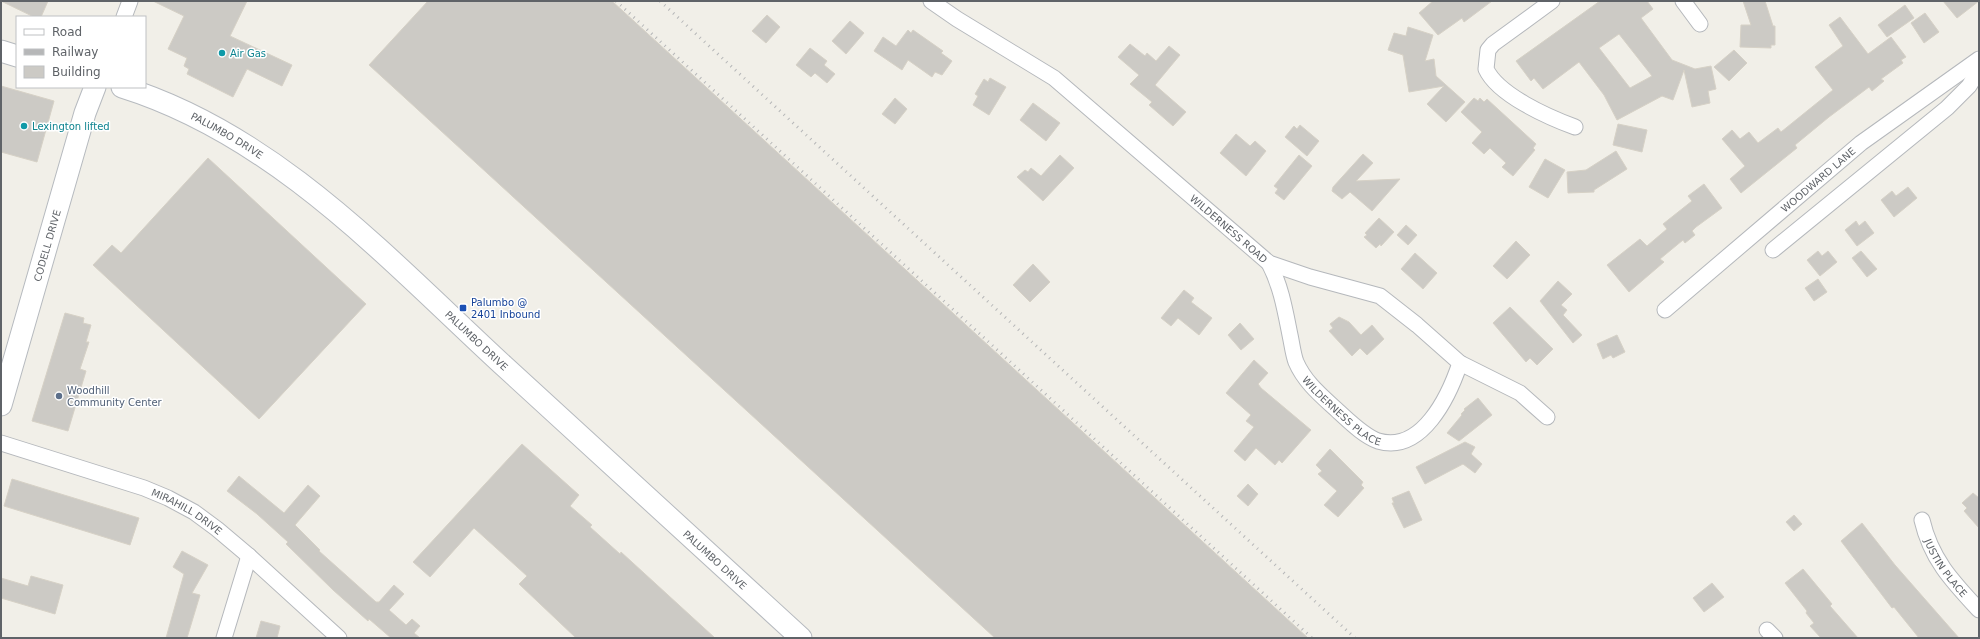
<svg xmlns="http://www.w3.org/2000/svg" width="1980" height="639" viewBox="0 0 1980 639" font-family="'DejaVu Sans',sans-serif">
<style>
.building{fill:#cccac5;stroke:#d6d1c6;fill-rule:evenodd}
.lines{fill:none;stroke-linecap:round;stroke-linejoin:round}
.street-casing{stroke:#b5b8bc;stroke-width:17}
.secondary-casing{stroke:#b6babf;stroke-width:23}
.street{stroke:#fff;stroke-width:15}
.secondary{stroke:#fff;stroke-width:21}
.rail{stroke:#b6b7b8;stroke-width:3;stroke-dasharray:1 5;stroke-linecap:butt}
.culture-dot{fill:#0f9aa8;stroke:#fff;stroke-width:1.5}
.transit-dot{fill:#1a4fb4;stroke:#fff;stroke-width:1.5}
.service-dot{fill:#5c6f8a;stroke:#fff;stroke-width:1.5}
.labels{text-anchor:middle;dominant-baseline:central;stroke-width:3;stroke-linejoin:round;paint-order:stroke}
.culture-label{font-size:10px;fill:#0d838f;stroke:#fff;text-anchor:start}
.street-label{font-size:10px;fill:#5f6368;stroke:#fff}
.transit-label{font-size:10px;fill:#164399;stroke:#fff;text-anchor:start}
.service-label{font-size:10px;fill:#4e5e75;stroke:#fff;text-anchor:start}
</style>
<rect width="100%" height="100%" fill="#f1efe8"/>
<g class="building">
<path d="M1,1H48L41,17H34Z"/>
<path d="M153,1H247L230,36L292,65L282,86L247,69L233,97L187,74L189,69L184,66L187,58L168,49L184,16Z"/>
<path d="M428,1H612L1308,638H995L369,65Z"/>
<path d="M1433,1H1492L1464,22L1462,18L1438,35L1419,13Z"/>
<path d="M1600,1H1647L1653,9L1641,18L1672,60L1695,69L1711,66L1716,89L1708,91L1710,103L1692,107L1684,70L1673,100L1662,96L1617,120L1604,95L1579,62L1543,89L1534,78L1531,81L1516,61ZM1619,34L1652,76L1630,88L1599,48Z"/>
<path d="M1743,1H1765L1773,26H1775V45H1771V48L1740,47L1741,25H1751Z"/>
<path d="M1943,1H1979L1957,18Z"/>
<path d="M1905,5L1914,18L1887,37L1878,25Z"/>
<path d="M1925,13L1939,32L1924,43L1911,23Z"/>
<path d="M767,15L780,27L766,43L752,31Z"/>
<path d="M1840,17L1868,54L1891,37L1906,57L1901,60L1903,63L1881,79L1884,81L1872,91L1869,87L1829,117L1795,145L1797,148L1741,193L1730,179L1745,166L1722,139L1732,130L1740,139L1749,132L1758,143L1778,128L1781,132L1833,90L1815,67L1843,46L1829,25Z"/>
<path d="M850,21L864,33L846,54L832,41Z"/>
<path d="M1408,27L1433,35L1425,61L1434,59L1436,76L1465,102L1446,122L1427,104L1444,86L1409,92L1403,55L1388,50L1394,33L1406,36Z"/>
<path d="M908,30L911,33L913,30L943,51L941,53L952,61L942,75L935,72L932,77L908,60L902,70L874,51L883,37L896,46Z"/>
<path d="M1130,44L1145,56L1147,53L1156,61L1169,46L1180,55L1155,85L1186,112L1173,126L1149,105L1152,102L1130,84L1139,75L1118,57Z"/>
<path d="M810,48L827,61L824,65L835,74L827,83L815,73L811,77L796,65Z"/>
<path d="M1734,50L1747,63L1729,81L1714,67Z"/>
<path d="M990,78L1006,87L989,115L973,105L978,96L975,94L984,79L988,82Z"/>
<path d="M1,86L54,101L37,162L1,152Z"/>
<path d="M895,98L907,109L895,124L882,114Z"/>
<path d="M1474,98L1478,101L1480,98L1484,102L1487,99L1536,144L1533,148L1535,150L1513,176L1502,167L1506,163L1490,148L1484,154L1472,143L1482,132L1461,112Z"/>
<path d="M1033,103L1060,123L1046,141L1020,120Z"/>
<path d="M1618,124L1647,130L1642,152L1613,145Z"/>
<path d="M1300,125L1319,141L1307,156L1285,137L1294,126L1297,129Z"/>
<path d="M1236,134L1250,146L1255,141L1266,151L1246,176L1220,153Z"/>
<path d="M1616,151L1627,169L1594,190V192L1568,193L1567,172L1586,170Z"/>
<path d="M1363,154L1373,163L1356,181L1400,179L1372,211L1350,192L1342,199L1332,191L1333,187Z"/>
<path d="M1060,155L1074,168L1043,201L1017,177L1025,170L1028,172L1031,168L1041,176Z"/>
<path d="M1299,155L1312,166L1284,200L1275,193L1278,189L1274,186Z"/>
<path d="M208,158L366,304L259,419L93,265L112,245L121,253Z"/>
<path d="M1545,159L1565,170L1548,198L1529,187Z"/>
<path d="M1704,184L1722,208L1696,227L1692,231L1695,235L1685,243L1683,240L1660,259L1664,262L1629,292L1607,265L1640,239L1647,246L1667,229L1663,224L1692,201L1688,196Z"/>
<path d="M1908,187L1917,198L1894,217L1881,200L1892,191L1896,196Z"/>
<path d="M1379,218L1394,232L1381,246L1380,244L1376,248L1364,237L1367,235L1365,233Z"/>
<path d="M1856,221L1859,226L1865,221L1874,233L1857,246L1845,230Z"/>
<path d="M1406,225L1417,235L1408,245L1397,235Z"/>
<path d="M1516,241L1530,255L1507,279L1493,266Z"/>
<path d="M1818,251L1822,256L1828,251L1837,262L1820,276L1807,260Z"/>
<path d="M1861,251L1877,269L1867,277L1852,258Z"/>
<path d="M1415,253L1437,273L1423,289L1401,269Z"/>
<path d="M1033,264L1050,282L1030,302L1013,285Z"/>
<path d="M1818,279L1827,292L1814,301L1805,288Z"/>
<path d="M1558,281L1572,294L1561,305L1567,310L1563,315L1582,335L1573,343L1540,301Z"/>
<path d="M1184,290L1194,298L1191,302L1212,318L1199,335L1178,318L1171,326L1161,318Z"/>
<path d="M1510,307L1553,349L1537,365L1530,358L1526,362L1493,323Z"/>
<path d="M65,313L84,318L83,323L91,325L86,342H89L80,369L86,371L68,431L32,421Z"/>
<path d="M1339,317L1349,322L1361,335L1372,325L1384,339L1367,355L1360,348L1352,356L1329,331L1333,328L1330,324Z"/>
<path d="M1240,323L1254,339L1241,350L1228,335Z"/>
<path d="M1617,335L1625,352L1613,358L1611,355L1603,359L1597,344Z"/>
<path d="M1254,360L1268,373L1258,384L1261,388L1311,430L1282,463L1279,460L1275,465L1256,448L1245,461L1234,451L1254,427L1246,421L1251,415L1226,393Z"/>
<path d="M1478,398L1492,415L1459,441L1447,433L1462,415L1461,414L1465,410L1464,409Z"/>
<path d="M1465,442L1475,447L1471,454L1482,464L1475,473L1463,464L1425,484L1416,467Z"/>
<path d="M522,444L579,495L570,506L592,525L590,527L620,554L621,552L715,638H576L519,584L527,576L474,528L430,577L413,562Z"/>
<path d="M1330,449L1363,482L1361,485L1364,488L1338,517L1324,505L1337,491L1318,474L1322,471L1316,465Z"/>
<path d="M239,476L284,513L308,485L320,496L295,525L320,550L319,551L376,602H379L394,585L404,594L389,610L406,625L412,619L420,626L414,633L420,638H391L369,619L368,621L333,590L286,544L288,542L257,514L227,491Z"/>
<path d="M12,479L139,518L130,545L4,506Z"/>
<path d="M1248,484L1258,494L1248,506L1237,496Z"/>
<path d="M1409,491L1422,520L1404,528L1392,503H1394L1392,498Z"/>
<path d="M1973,493L1979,498V528L1964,511L1967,508L1962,503Z"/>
<path d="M1794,515L1802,524L1794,531L1786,522Z"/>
<path d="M1862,523L1895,565L1959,638H1919L1894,607L1892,608L1841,541Z"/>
<path d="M182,551L208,565L192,593L200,595L187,638H166L184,574L173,567Z"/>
<path d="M1803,569L1832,604L1830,606L1858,638H1821L1810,626L1814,623L1806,613L1807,611L1785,583Z"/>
<path d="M31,576L63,585L55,614L1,598V578L28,586Z"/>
<path d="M1712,583L1724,597L1704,612L1693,598Z"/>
<path d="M261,621L280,626L277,638H256Z"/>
</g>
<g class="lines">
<defs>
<g id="street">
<path id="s1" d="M931,1L957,19L1054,78L1269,263L1310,277L1380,296L1417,325L1460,363L1520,393L1547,417"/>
<path d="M1552,1L1493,44L1488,50L1486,69C1498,95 1548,117 1575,127"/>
<path d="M1683,1L1700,24"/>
<path d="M124,17L130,1"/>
<path d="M1773,250L1947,108L1969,86L1979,70"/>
<path id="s2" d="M1269,263C1281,286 1285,310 1290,335C1292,344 1293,354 1296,362C1305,383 1323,397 1339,412C1350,422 1364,436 1378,441C1422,454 1449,396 1460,363"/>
<path id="s3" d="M1665,310L1861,143L1979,59"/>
<path id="s4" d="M1,443L144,488L168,498L194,512L217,529L249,556L339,638"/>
<path id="s5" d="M1922,520C1931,559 1952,581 1979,610"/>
<path d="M1767,630L1775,638"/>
<path d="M224,638L249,556"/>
</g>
<g id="secondary">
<path d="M1,51L17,56"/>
<path id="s6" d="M122,87C276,135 388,259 504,366C603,457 702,548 801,638"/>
<path id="s7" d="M1,405L85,113L95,87"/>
</g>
</defs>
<use href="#street" class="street-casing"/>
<use href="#secondary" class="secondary-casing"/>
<use href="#street" class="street"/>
<use href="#secondary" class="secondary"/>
<g class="rail">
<path d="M616,1L1312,638"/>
<path d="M660,1L1355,638"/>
</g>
</g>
<g class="culture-dot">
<circle cx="222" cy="53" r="4"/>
<circle cx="24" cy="126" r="4"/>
</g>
<rect class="transit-dot" x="459" y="304" width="8" height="8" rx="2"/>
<circle class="service-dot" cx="59" cy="396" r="4"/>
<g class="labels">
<g class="culture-label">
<text x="230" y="53">Air Gas</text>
<text x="32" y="126">Lexington lifted</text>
</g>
<g class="street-label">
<text stroke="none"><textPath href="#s6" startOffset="116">PALUMBO DRIVE</textPath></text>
<text stroke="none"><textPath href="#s3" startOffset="201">WOODWARD LANE</textPath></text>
<text stroke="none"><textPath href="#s1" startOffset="376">WILDERNESS ROAD</textPath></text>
<text stroke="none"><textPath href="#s7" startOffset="166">CODELL DRIVE</textPath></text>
<text stroke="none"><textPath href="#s6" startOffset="440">PALUMBO DRIVE</textPath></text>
<text stroke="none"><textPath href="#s2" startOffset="171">WILDERNESS PLACE</textPath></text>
<text stroke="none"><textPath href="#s4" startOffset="199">MIRAHILL DRIVE</textPath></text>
<text stroke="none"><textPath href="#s6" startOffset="764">PALUMBO DRIVE</textPath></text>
<text stroke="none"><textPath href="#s5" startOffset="54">JUSTIN PLACE</textPath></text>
</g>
<g class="transit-label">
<text x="471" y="302">Palumbo @<tspan x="471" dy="12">2401 Inbound</tspan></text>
</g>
<g class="service-label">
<text x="67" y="390">Woodhill<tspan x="67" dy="12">Community Center</tspan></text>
</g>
</g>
<rect width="1980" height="639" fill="none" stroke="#5f6368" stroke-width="4"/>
<rect x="16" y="16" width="130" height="72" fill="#ffffff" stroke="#bfc1c3"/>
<rect x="24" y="29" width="20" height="6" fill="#ffffff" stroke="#bfc1c3"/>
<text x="52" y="36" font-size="12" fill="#5f6368">Road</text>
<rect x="24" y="49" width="20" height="6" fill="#b6b7b8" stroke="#bfc1c3"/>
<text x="52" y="56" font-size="12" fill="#5f6368">Railway</text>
<rect x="24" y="66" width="20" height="12" fill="#cccac5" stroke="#bfc1c3"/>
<text x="52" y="76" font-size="12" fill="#5f6368">Building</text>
</svg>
